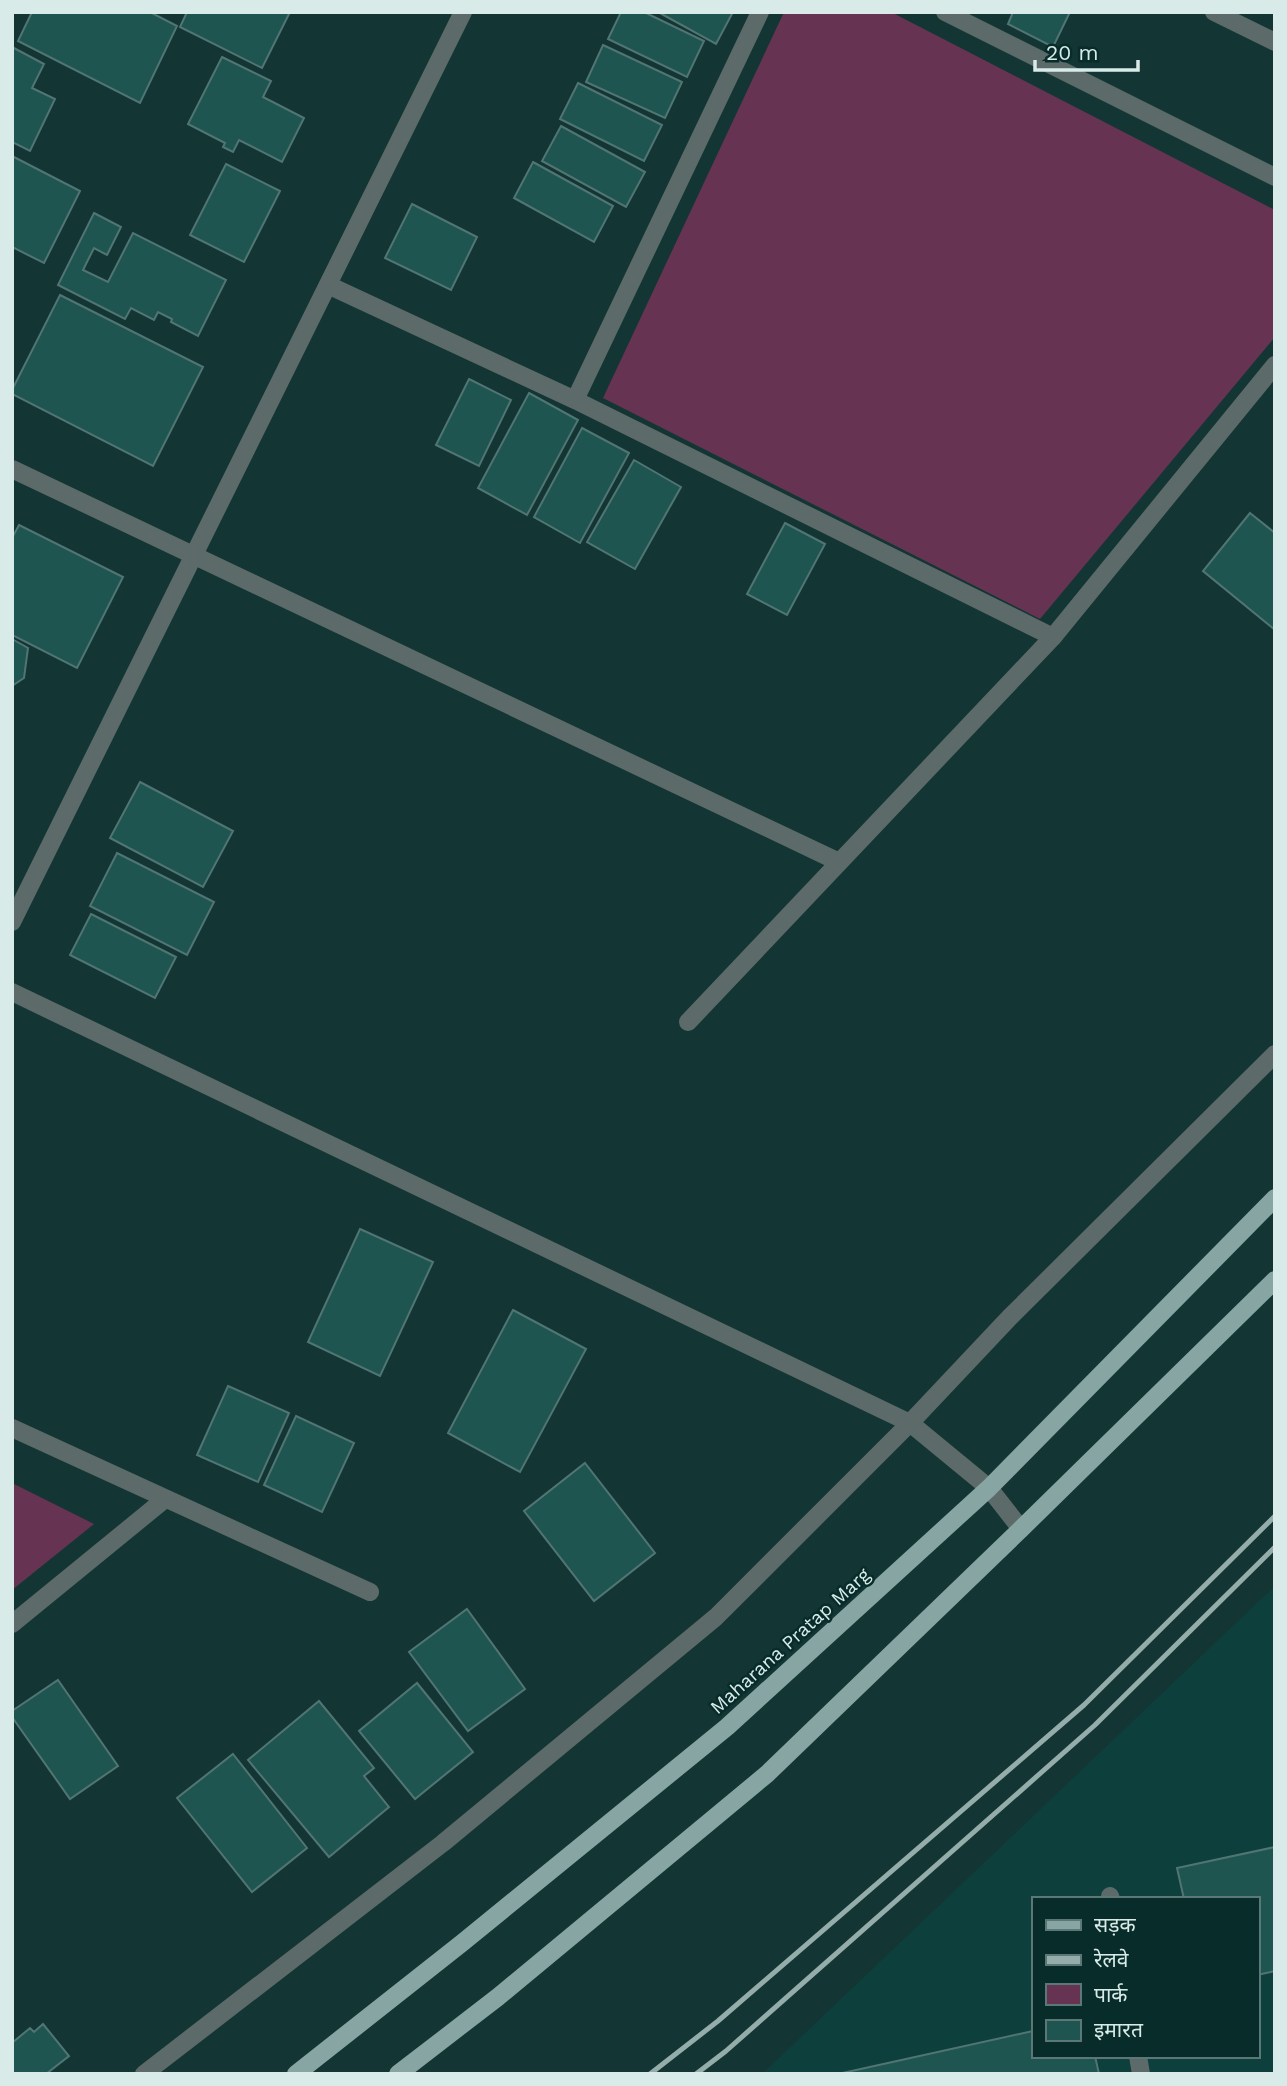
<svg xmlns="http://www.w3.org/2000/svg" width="1287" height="2086" viewBox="0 0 1287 2086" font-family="'Work Sans','Noto Sans Devanagari',sans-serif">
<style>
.built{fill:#0d3f3c;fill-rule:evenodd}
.green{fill:#663352}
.building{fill:#1f5551;stroke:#517572;stroke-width:2}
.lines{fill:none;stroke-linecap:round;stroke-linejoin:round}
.minor{stroke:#5c6b6a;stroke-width:18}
.major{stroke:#87a6a3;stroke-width:18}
.rail{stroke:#94acaa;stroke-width:5}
.labels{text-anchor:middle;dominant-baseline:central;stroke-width:5;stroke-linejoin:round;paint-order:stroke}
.street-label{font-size:19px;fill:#d8ebe9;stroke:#072c2a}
</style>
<rect width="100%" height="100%" fill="#133634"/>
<path class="built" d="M1275,1586V2074H762ZM1033,1899H1257V2056H1033Z"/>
<g class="green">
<path d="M784,12H891L1275,210V337L1040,619L603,398Z"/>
<path d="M12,1483L94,1524L12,1590Z"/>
</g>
<g class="building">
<path d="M32,12H150L177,26L140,103L18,41Z"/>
<path d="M187,12H290L262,68L180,27Z"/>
<path d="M621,12H644L704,41L687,77L608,39Z"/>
<path d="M658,12H733L716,44Z"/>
<path d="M1013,12H1070L1053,47L1008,24Z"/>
<path d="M603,45L682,82L665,118L586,82Z"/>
<path d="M12,47L44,64L32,88L55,99L30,151L12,142Z"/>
<path d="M222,57L271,81L263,97L304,118L282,162L239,140L233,152L223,147L225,143L188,124Z"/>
<path d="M578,83L662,125L644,161L560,119Z"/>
<path d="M561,126L645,172L626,207L542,161Z"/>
<path d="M12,156L80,191L44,263L12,247Z"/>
<path d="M533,162L613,206L594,242L514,198Z"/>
<path d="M226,164L280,191L244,262L190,235Z"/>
<path d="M412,204L477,237L451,290L385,258Z"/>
<path d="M94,213L121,227L107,255L94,248L83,270L108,282L133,233L226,280L198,336L171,322L172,319L158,312L154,320L131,308L125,319L58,285Z"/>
<path d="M60,295L203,367L153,466L12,394V390Z"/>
<path d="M469,379L511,400L479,466L436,445Z"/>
<path d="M529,393L578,420L527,515L478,488Z"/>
<path d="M582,428L629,453L580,543L534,517Z"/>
<path d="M634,460L681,487L635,569L587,542Z"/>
<path d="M1250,513L1275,533V630L1203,571Z"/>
<path d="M785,523L825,544L787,615L747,594Z"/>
<path d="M19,525L123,577L77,668L12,635V538Z"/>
<path d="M12,639L28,648L24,678L12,686Z"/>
<path d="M140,782L233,831L203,887L110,838Z"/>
<path d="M117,853L214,902L187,955L90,906Z"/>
<path d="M91,914L176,957L155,998L70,955Z"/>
<path d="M360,1229L433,1262L380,1376L308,1342Z"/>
<path d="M513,1310L586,1349L520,1472L448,1433Z"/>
<path d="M228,1386L289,1413L258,1482L197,1455Z"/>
<path d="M296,1416L354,1443L322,1512L264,1485Z"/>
<path d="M585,1463L655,1553L594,1601L524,1511Z"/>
<path d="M467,1609L525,1689L468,1731L409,1652Z"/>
<path d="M58,1680L118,1766L70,1799L12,1717V1711Z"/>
<path d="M417,1683L473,1752L415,1799L359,1731Z"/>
<path d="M319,1701L374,1768L364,1776L389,1807L329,1857L248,1760Z"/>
<path d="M233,1754L307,1848L252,1892L177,1798Z"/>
<path d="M1275,1847V1971L1257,1975V1899H1184L1177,1868Z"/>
<path d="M43,2024L69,2056L46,2074H12V2043L30,2028L34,2032Z"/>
<path d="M1033,2031V2056H1095L1099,2074H838Z"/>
</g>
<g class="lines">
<g class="minor">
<path d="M945,12L1275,177"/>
<path d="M1214,12L1275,42"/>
<path d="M328,285L575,400L1053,637"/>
<path d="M575,400L760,12"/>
<path d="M12,469L839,862"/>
<path d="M12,922L463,12"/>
<path d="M12,992L910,1423L989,1488L1021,1529"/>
<path d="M688,1022L1053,637L1275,365"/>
<path d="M12,1428L370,1592"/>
<path d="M12,1624L165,1499"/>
<path d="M1110,1896L1111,1899"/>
<path d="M1138,2056L1141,2074"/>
<path d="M144,2074L443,1843L716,1617L910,1423L1010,1317L1275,1054"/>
</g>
<g class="major">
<path d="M296,2074L462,1943L727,1727L989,1488L1275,1198"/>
<path d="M398,2074L498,1997L767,1774L1021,1529L1275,1280"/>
</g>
<g class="rail">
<path d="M650,2074L718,2021L1084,1705L1275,1516"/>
<path d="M696,2074L726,2051L1095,1725L1275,1547"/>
</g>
</g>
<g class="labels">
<g class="street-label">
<text transform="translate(790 1641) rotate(-42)">Maharana Pratap Marg</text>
</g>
</g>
<rect width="1287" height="2086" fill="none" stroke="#d8ebe9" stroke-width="28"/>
<rect x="1032" y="1897" width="228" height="161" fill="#072c2a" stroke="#5b7876" stroke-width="2"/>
<rect x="1046" y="1920" width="35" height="10" fill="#87a6a3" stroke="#5b7876" stroke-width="2"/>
<text x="1094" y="1932" font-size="21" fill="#d8ebe9">सड़क</text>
<rect x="1046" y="1955" width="35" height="10" fill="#94acaa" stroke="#5b7876" stroke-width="2"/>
<text x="1094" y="1967" font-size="21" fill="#d8ebe9">रेलवे</text>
<rect x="1046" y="1984" width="35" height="21" fill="#663352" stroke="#5b7876" stroke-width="2"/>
<text x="1094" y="2002" font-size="21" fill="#d8ebe9">पार्क</text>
<rect x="1046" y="2020" width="35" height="21" fill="#1f5551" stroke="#5b7876" stroke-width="2"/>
<text x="1094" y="2037" font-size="21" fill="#d8ebe9">इमारत</text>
<path d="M1035 60v10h103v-10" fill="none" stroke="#d8ebe9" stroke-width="3.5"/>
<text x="1046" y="60" font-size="21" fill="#d8ebe9" stroke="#072c2a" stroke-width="5" paint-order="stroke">20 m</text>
</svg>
